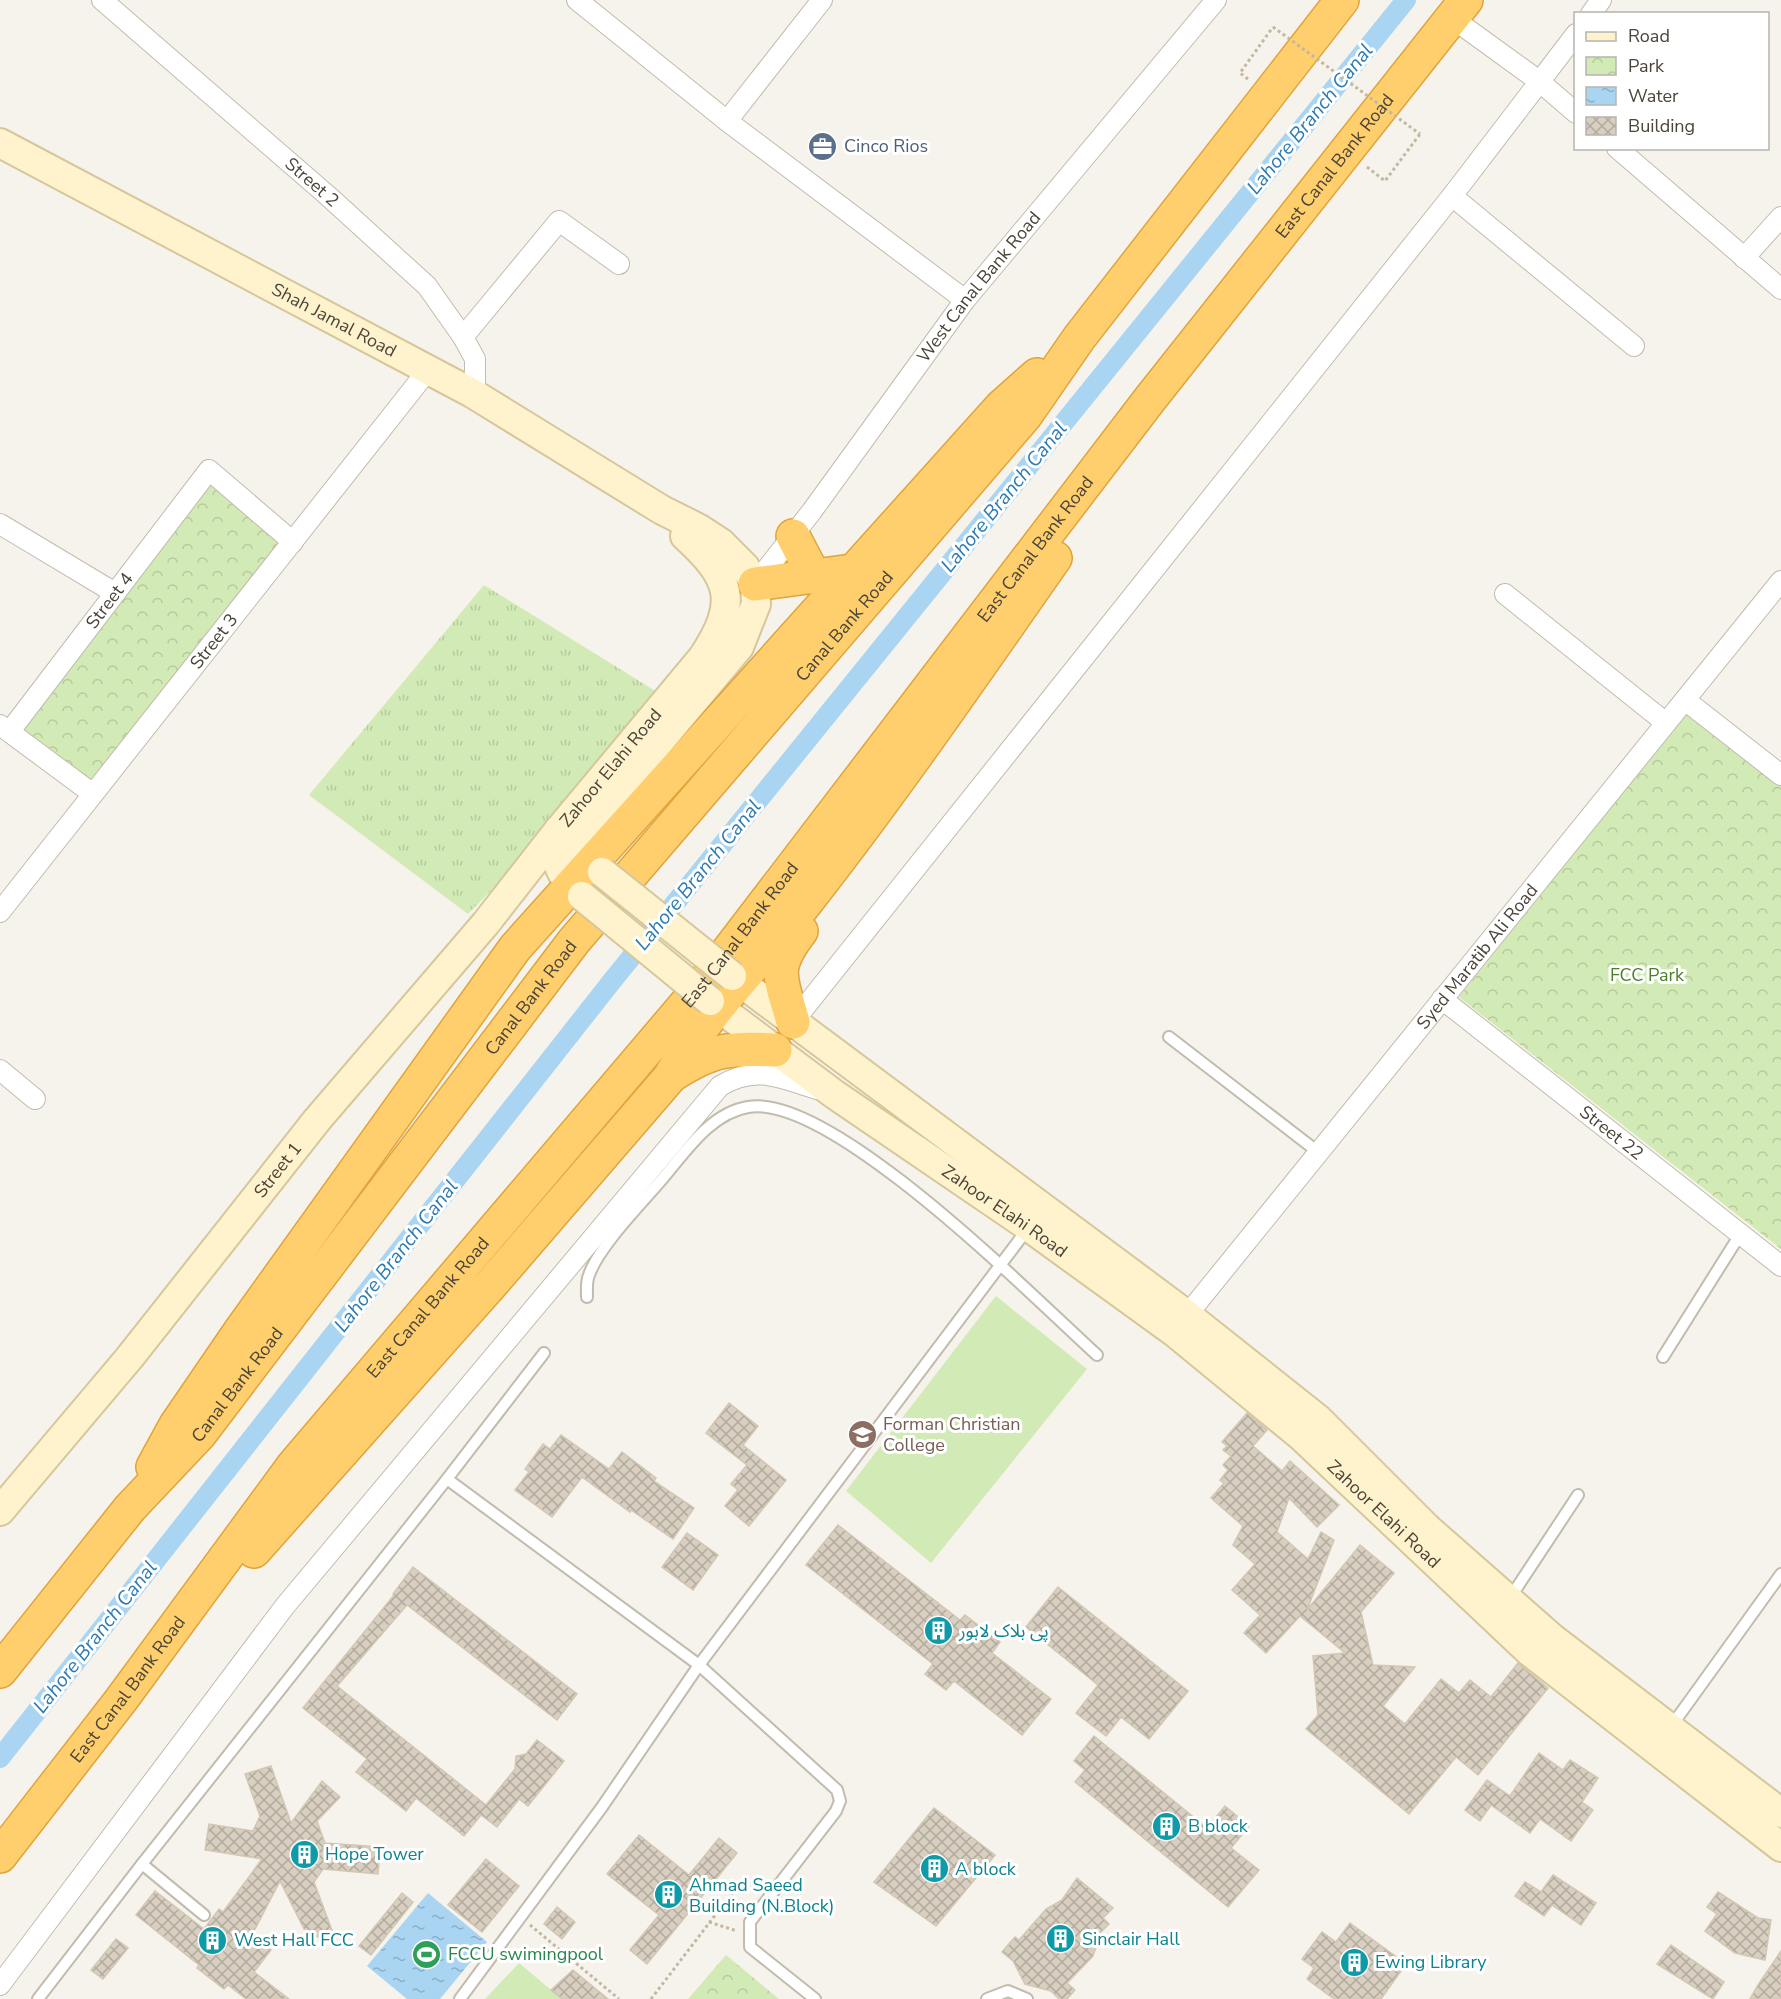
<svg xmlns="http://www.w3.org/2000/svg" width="1781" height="1999" viewBox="0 0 1781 1999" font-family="'Nunito Sans','Noto Sans Arabic',sans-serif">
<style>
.grass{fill:url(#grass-tufts)}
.park{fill:url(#park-crowns)}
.pitch{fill:#d2eab5}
.water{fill:url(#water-ripples)}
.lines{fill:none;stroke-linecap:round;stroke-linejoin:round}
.canal{stroke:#a9d4f2;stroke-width:20}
.building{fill:url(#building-cross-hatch);stroke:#d3c7b4;stroke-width:1.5}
.lane-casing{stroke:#c2bbae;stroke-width:14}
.street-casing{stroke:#c2bbae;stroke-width:22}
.secondary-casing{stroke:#d6c79b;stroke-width:32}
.highway-casing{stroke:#e0a43c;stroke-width:36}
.path{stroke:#c4b79f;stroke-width:3;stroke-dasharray:3 3;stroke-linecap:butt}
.lane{stroke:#fff;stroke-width:10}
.street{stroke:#fff;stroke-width:20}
.secondary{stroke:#fff3cd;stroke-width:28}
.highway{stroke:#ffcf6e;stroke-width:33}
.secondary-bridge-casing{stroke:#d6c79b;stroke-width:32;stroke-linecap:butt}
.path-bridge{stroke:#c4b79f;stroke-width:3;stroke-dasharray:3 3;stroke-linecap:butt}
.secondary-bridge{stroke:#fff3cd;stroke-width:28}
.labels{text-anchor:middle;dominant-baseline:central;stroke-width:6;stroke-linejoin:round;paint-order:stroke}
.service-label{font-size:18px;fill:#4e5e75;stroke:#fff;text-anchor:start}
.street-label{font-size:18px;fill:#4b4439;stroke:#fff}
.park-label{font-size:18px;fill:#4a7f2a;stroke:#fff}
.education-label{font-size:18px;fill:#785e54;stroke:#fff;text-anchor:start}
.culture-label{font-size:18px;fill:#0d838f;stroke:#fff;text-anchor:start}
.leisure-label{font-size:18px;fill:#27864d;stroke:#fff;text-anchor:start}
.water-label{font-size:20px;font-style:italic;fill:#2e7ab2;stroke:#fff}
</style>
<defs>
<pattern id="grass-tufts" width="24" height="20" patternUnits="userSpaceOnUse" patternTransform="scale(1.5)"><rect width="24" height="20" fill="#d2eab5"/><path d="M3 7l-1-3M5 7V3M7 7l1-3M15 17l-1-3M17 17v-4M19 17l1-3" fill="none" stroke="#b6ca9c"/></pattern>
<pattern id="park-crowns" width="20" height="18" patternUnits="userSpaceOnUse" patternTransform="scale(1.5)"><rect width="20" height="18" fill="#d2eab5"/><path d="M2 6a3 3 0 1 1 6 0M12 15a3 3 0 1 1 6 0" fill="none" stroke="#b6ca9c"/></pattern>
<pattern id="water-ripples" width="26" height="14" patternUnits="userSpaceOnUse" patternTransform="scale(1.5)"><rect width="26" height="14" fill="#a9d4f2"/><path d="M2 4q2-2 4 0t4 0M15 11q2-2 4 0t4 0" fill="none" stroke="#8caec5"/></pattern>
<pattern id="building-cross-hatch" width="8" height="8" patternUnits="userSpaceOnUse" patternTransform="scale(1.5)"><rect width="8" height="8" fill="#d8cfc1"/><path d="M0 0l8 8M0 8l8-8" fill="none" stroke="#b1aa9e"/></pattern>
</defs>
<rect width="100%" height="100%" fill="#f6f3ec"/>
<path class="grass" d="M484,585L657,692L511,870L468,914L309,795Z"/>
<g class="park">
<path d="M209,470L293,542L93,794L10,731Z"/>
<path d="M1687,712L1781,784V1249L1459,997Z"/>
<path d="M726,1955L779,1999H688Z"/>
</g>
<g class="pitch">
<path d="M996,1296L1087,1369L931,1563L846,1491Z"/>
<path d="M519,1963L562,1999H485Z"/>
</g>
<path class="water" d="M428,1893L487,1942L440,1999H407L367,1966Z"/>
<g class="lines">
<path class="canal" d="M0,1758L612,981L1406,0"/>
</g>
<g class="building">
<path d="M729,1403L758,1426L743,1445L786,1480L749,1526L725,1506L738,1490L731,1484L747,1465L706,1433Z"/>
<path d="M1247,1413L1267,1430L1253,1446L1282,1471L1290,1461L1339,1505L1317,1527L1289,1498L1277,1532L1308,1559L1321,1532L1334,1540L1307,1610L1360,1545L1394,1573L1361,1612L1373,1665L1415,1667L1383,1706L1405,1724L1441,1679L1459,1693L1470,1680L1491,1697L1518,1663L1548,1688L1478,1775L1456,1757L1409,1814L1306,1729L1318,1715L1313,1656L1345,1653L1300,1616L1266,1653L1244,1633L1260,1615L1232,1590L1255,1564L1233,1545L1243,1526L1211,1498L1224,1483L1220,1480L1228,1470L1223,1465L1231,1456L1223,1450L1227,1446L1222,1442Z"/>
<path d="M561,1435L609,1469L622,1452L656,1478L654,1481L694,1508L673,1539L631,1510L630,1512L582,1477L552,1517L515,1490L529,1472L525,1469L543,1444L550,1449Z"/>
<path d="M838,1525L960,1620L965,1615L1000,1642L992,1653L1051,1699L1022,1735L954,1681L946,1690L925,1674L933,1664L806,1565Z"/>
<path d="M687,1533L718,1555L693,1590L662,1567Z"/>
<path d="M413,1567L577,1694L557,1720L407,1605L337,1686L486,1805L515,1769L516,1756L526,1754L537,1740L564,1761L528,1806L519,1799L497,1827L481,1815L464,1836L416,1798L406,1811L356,1772L367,1759L303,1708L394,1595L393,1594Z"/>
<path d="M1058,1587L1188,1691L1149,1739L1121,1717L1106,1736L1076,1713L1098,1685L1026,1627Z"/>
<path d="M1094,1736L1207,1828L1225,1806L1249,1826L1231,1848L1259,1870L1228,1907L1075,1782L1085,1770L1074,1761Z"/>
<path d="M1539,1753L1563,1770L1570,1760L1598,1778L1582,1802L1593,1810L1571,1841L1540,1819L1530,1833L1491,1805L1480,1821L1465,1810L1487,1780L1510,1796Z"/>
<path d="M271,1766L291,1823L322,1781L340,1797L317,1821L325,1843L380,1847L378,1874L323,1869L314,1882L333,1933L309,1939L280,1881L252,1935L271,1950L254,1972L289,1999H246L228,1985L224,1989L197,1968L199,1965L136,1915L155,1891L204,1929L219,1909L223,1912L262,1859L205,1850L209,1824L253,1831L260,1816L245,1774Z"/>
<path d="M934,1808L995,1855L936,1926L874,1882Z"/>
<path d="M639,1835L689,1875L719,1838L737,1853L647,1964L630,1950L659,1915L607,1874Z"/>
<path d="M486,1859L519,1886L482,1932L448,1905Z"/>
<path d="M1553,1875L1596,1903L1581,1925L1552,1905L1544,1916L1515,1896L1525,1882L1541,1892Z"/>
<path d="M1077,1878L1113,1908L1103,1918L1109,1924L1101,1932L1093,1956L1067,1983L1075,1990L1067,1999H1059L1051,1991L1025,1984L1013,1961L1002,1952L1015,1937L1019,1940L1046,1909L1062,1900Z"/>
<path d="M1718,1892L1758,1918L1771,1920L1765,1960L1735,1953L1705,1931L1717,1914L1707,1907Z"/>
<path d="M402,1893L413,1902L371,1955L359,1946Z"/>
<path d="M557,1907L575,1922L562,1939L544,1924Z"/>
<path d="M1350,1923L1406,1964L1381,1999H1334L1307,1979L1314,1968L1302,1959L1322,1932L1336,1942Z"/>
<path d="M116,1939L128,1948L103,1979L91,1970Z"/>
<path d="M1671,1945L1724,1982L1713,1999L1657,1964Z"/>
<path d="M1781,1951V1999H1750L1758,1985Z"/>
<path d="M573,1970L608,1999H562L551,1990Z"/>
</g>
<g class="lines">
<defs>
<g id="lane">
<path d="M1169,1037L1318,1152"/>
<path d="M587,1297C587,1290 586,1282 589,1275C599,1246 642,1203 663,1178C686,1151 711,1113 748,1107C831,1092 1034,1298 1097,1355"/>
<path d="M1663,1357L1741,1233"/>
<path d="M447,1479L544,1353"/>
<path d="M1510,1598L1578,1495"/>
<path d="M1670,1728L1781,1574"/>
<path d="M142,1864L204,1915"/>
<path d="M38,1999L142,1864L447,1479L699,1665L837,1790L840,1801L836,1811L750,1922V1947L815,1999"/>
<path d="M460,1999L602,1807L699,1665L1029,1227"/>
<path d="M987,1999L1008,1991L1027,1999"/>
</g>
<g id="street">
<path id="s1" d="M102,0L327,195L427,286L463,337L475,359V384L472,393"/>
<path d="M577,0L727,121L965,300"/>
<path d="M1591,14L1601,0"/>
<path d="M1452,18L1539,81L1576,113"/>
<path d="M727,121L822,0"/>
<path d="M1617,148L1781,289"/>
<path d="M1452,196L1634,346"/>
<path d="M1744,258L1781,217"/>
<path d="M463,337L559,221L619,264"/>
<path d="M0,524L115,593"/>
<path id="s2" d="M755,584L812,511L965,300L1216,0"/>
<path d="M1505,594L1666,723"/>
<path d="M1685,700L1781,775"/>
<path d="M0,725L93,794"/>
<path id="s3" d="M10,731L209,470L293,542"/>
<path id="s4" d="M0,912L428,370"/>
<path id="s5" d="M1442,999L1781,1266"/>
<path d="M793,1022L1452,196L1576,34"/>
<path d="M0,1070L35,1099"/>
<path id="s6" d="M1179,1325L1781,581"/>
<path d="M0,1985L285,1606L720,1086C756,1064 781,1078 817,1089"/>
</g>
<g id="secondary">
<path id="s7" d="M0,143L472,393L662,510L698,528L721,543L745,567L755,584L756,604L739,647L582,834L581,849L602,872"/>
<path id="s8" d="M582,896C561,878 551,859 558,831L703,657C739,602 732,579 685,536"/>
<path d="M732,976L1187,1315L1318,1419L1427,1528L1552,1638L1781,1813"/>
<path id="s9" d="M710,1001L834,1094L1029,1227L1174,1332L1302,1437L1530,1652L1781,1847"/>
<path id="s10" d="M0,1511L130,1357L317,1120L486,923L558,831"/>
</g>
<g id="highway">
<path d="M793,536L814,576"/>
<path d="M755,584L852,571"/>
<path d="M793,1022C781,978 771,970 801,931"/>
<path d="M672,1075C713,1049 727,1048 775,1050"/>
<path d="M153,1467L176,1425L241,1330L515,948L1001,407L1037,375"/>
<path d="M254,1551L494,1281L670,1077C705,1013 760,962 804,905C892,793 973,675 1055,558"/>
<path id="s11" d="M0,1671L130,1508L199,1435L574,941L1025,416L1079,338L1342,0"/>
<path id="s12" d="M0,1856L121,1700L293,1466L703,984L1150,399L1466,0"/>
</g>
</defs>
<use href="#lane" class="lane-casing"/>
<use href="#street" class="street-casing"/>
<use href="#secondary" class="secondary-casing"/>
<use href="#highway" class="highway-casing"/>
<g class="path">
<path d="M1248,79L1240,73L1273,27"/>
<path d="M1367,167L1385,181L1420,134"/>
<path d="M709,1922L737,1931"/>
<path d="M530,1925L619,1999"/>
<path d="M651,1999L739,1884"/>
</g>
<use href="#lane" class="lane"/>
<use href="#street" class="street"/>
<use href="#secondary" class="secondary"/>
<use href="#highway" class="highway"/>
<defs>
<g id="secondary-bridge">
<path d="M602,872L732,976"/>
<path d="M582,896L710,1001"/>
</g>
</defs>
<use href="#secondary-bridge" class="secondary-bridge-casing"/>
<path class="path-bridge" d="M1273,27L1420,134"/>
<use href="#secondary-bridge" class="secondary-bridge"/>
</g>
<defs>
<symbol id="office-disc" viewBox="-11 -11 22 22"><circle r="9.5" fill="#5c6f8a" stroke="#fff"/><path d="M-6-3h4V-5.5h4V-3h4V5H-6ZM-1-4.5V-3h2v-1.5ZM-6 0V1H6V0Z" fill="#fff"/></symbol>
<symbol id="university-disc" viewBox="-11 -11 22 22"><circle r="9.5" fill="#8d6e63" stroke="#fff"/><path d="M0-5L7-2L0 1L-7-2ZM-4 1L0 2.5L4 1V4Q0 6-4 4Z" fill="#fff"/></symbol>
<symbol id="building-disc" viewBox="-11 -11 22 22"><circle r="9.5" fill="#0f9aa8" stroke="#fff"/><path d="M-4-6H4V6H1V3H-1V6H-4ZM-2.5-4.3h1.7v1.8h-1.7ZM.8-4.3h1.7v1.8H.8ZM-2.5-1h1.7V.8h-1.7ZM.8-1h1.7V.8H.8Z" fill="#fff"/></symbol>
<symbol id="stadium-disc" viewBox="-11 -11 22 22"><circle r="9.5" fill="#2e9e5b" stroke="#fff"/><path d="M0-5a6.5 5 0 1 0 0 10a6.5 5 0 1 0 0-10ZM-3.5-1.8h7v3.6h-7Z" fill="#fff"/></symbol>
</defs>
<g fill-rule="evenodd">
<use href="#office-disc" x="806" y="130" width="33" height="33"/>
<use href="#university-disc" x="846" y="1418" width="33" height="33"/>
<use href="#building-disc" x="922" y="1614" width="33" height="33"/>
<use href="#building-disc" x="1150" y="1810" width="33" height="33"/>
<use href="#building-disc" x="288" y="1838" width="33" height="33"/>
<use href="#building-disc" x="918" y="1852" width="33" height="33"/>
<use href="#building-disc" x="652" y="1878" width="33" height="33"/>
<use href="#building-disc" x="1044" y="1922" width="33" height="33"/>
<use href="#building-disc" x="196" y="1924" width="33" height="33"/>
<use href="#stadium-disc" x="410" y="1938" width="33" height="33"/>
<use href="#building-disc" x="1338" y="1946" width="33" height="33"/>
</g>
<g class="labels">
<g class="service-label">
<text x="844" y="146">Cinco Rios</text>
</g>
<g class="street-label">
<text stroke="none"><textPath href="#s12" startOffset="2154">East Canal Bank Road</textPath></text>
<text stroke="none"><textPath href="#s1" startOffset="278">Street 2</textPath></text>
<text stroke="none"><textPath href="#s2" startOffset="372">West Canal Bank Road</textPath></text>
<text stroke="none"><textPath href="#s7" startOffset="378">Shah Jamal Road</textPath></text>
<text stroke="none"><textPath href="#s12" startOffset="1668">East Canal Bank Road</textPath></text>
<text stroke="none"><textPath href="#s3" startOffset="164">Street 4</textPath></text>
<text stroke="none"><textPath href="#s11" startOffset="1344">Canal Bank Road</textPath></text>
<text stroke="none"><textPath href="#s4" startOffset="345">Street 3</textPath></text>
<text stroke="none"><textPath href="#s8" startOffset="156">Zahoor Elahi Road</textPath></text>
<text stroke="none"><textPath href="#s12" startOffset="1182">East Canal Bank Road</textPath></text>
<text stroke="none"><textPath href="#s6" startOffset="474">Syed Maratib Ali Road</textPath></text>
<text stroke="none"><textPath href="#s11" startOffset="858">Canal Bank Road</textPath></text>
<text stroke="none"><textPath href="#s5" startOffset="216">Street 22</textPath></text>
<text stroke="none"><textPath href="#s10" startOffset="440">Street 1</textPath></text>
<text stroke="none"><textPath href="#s9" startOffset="362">Zahoor Elahi Road</textPath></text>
<text stroke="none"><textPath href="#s12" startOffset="696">East Canal Bank Road</textPath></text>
<text stroke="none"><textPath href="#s11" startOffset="372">Canal Bank Road</textPath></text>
<text stroke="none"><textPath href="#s9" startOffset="848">Zahoor Elahi Road</textPath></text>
<text stroke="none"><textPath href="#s12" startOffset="210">East Canal Bank Road</textPath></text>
</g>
<g class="park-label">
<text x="1647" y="975">FCC Park</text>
</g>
<g class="education-label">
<text x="883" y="1424">Forman Christian<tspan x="883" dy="21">College</tspan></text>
</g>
<g class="culture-label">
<text x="959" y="1631">پی بلاک لاہور</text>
<text x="1188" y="1826">B block</text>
<text x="325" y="1854">Hope Tower</text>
<text x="955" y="1869">A block</text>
<text x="689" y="1885">Ahmad Saeed<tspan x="689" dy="21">Building (N.Block)</tspan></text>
<text x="1082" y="1939">Sinclair Hall</text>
<text x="234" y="1940">West Hall FCC</text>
<text x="1375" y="1962">Ewing Library</text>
</g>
<g class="leisure-label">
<text x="448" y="1954">FCCU swimingpool</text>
</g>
<g class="water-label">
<text transform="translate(1310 119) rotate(-51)">Lahore Branch Canal</text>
<text transform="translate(1004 497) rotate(-51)">Lahore Branch Canal</text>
<text transform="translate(698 875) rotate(-51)">Lahore Branch Canal</text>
<text transform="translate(396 1256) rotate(-52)">Lahore Branch Canal</text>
<text transform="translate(95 1637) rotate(-52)">Lahore Branch Canal</text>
</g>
</g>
<rect x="1574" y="12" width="195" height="138" fill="#ffffff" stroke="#b7b4b0" stroke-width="1.5"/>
<rect x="1586" y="32" width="30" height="9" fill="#fff3cd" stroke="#b7b4b0" stroke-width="1.5"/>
<text x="1628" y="42" font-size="18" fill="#4b4439">Road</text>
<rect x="1586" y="57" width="30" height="18" fill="url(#park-crowns)" stroke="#b7b4b0" stroke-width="1.5"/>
<text x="1628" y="72" font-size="18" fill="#4b4439">Park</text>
<rect x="1586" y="87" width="30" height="18" fill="url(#water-ripples)" stroke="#b7b4b0" stroke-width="1.5"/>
<text x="1628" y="102" font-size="18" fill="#4b4439">Water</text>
<rect x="1586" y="117" width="30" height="18" fill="url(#building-cross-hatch)" stroke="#b7b4b0" stroke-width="1.5"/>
<text x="1628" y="132" font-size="18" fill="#4b4439">Building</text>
</svg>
